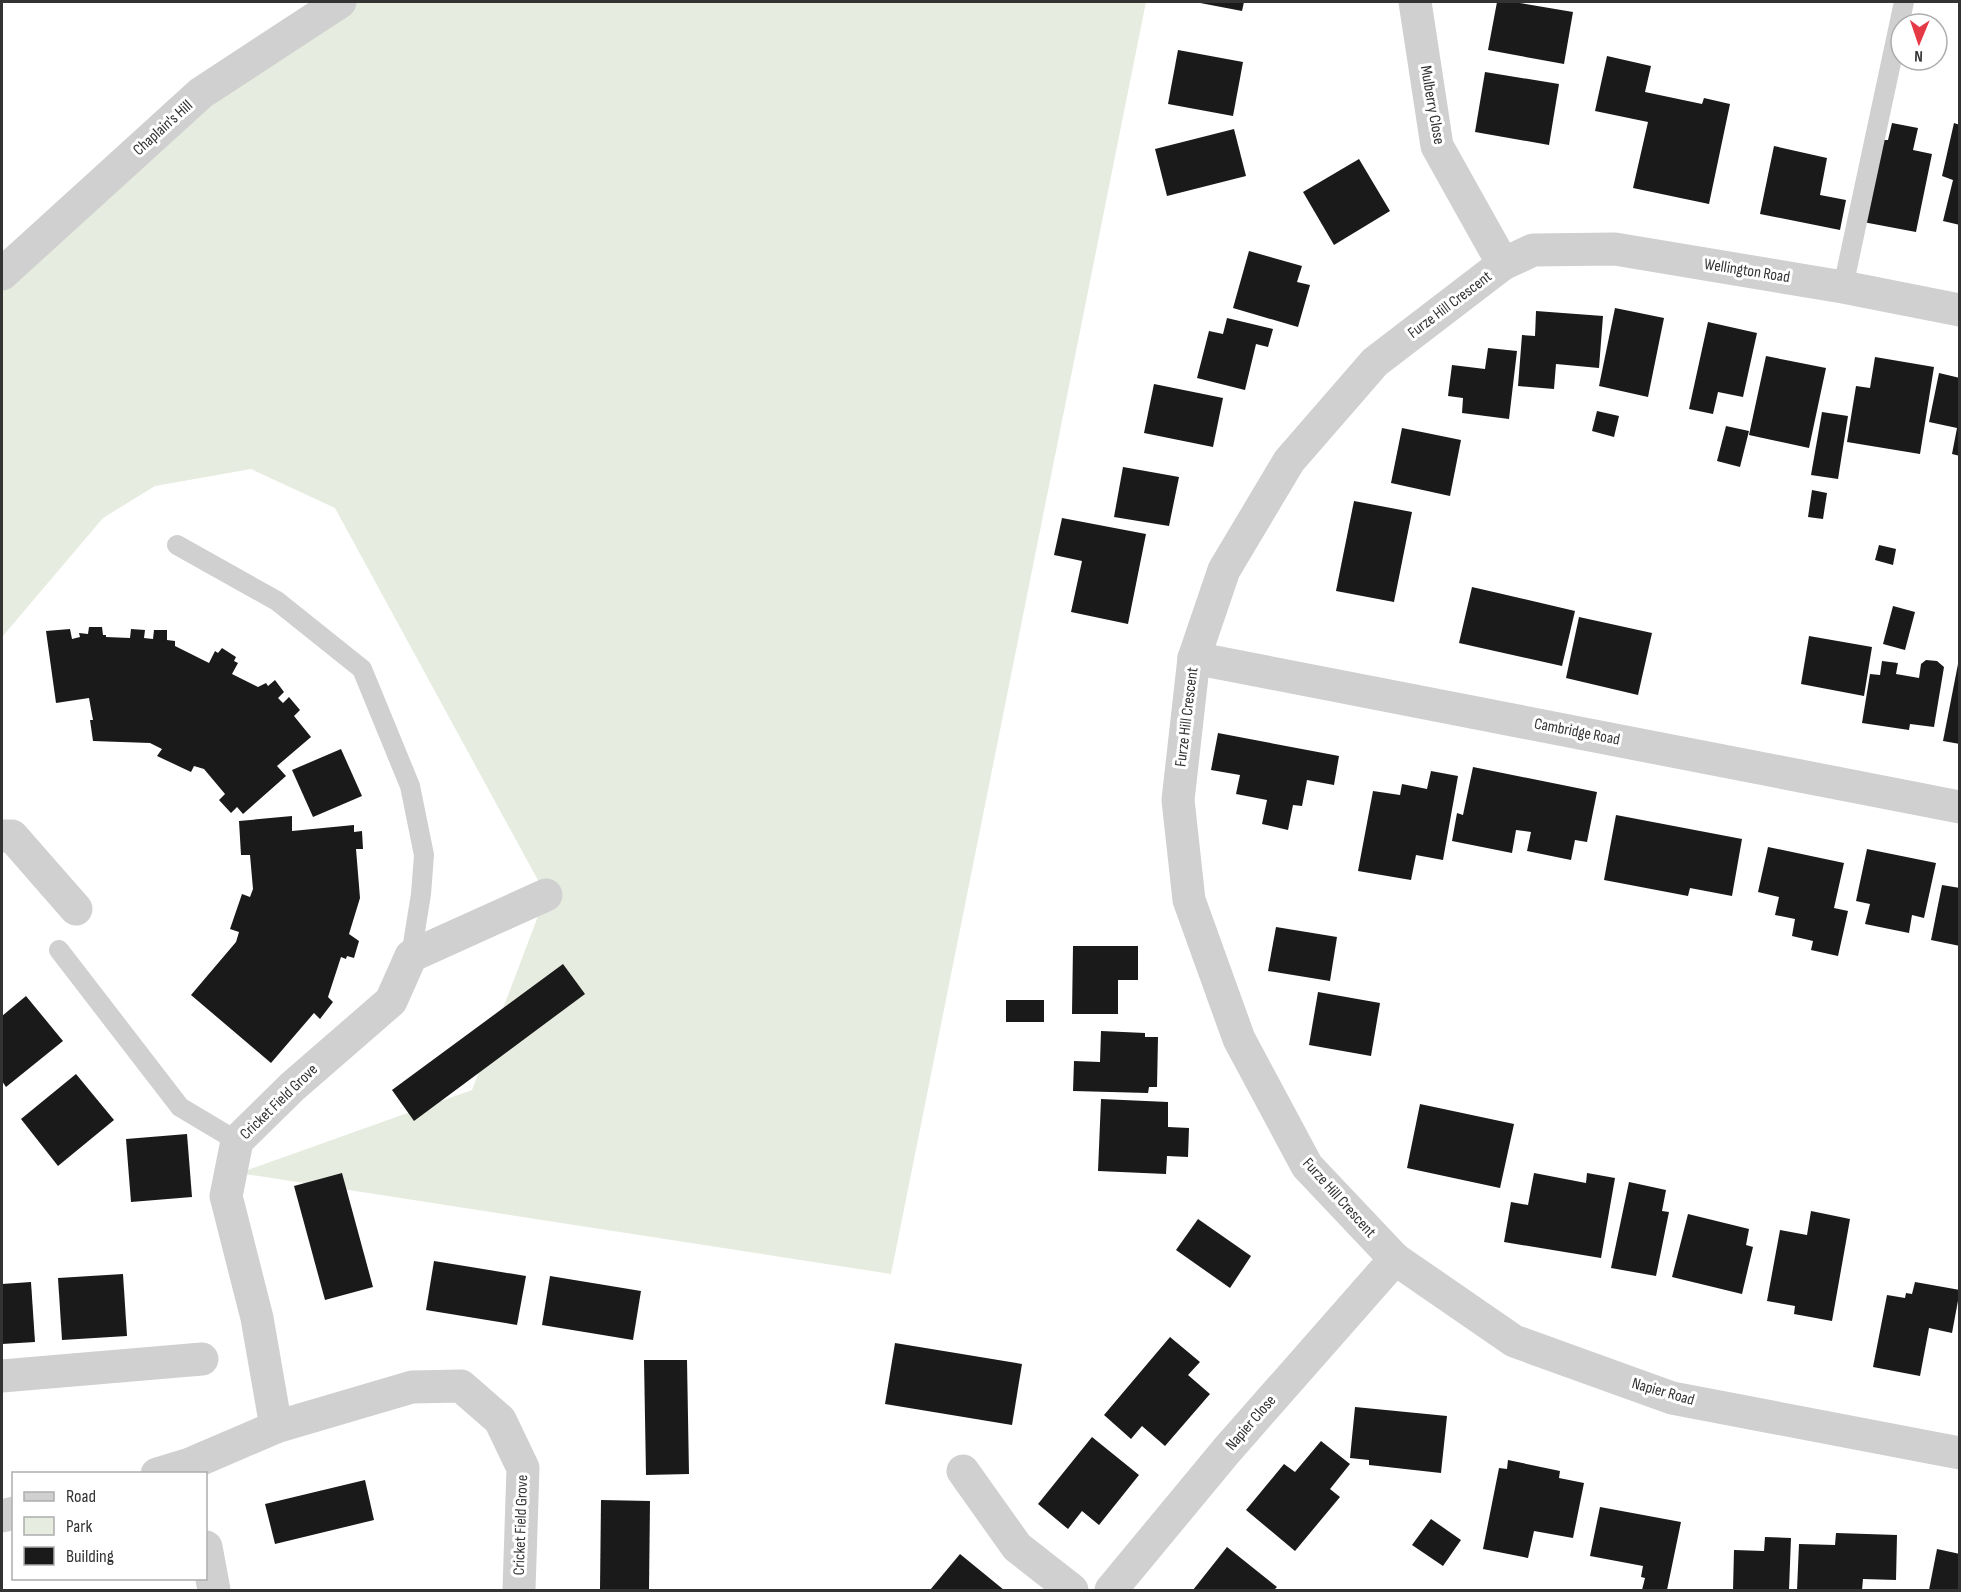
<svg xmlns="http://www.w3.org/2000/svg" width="1961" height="1592" viewBox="0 0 1961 1592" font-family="'Sofia Sans Condensed',sans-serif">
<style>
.green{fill:#e6ecdf}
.building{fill:#1a1a1a}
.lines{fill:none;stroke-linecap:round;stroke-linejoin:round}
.service{stroke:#d0d0d0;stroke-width:20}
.minor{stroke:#d0d0d0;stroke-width:33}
.labels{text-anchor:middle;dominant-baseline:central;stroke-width:6;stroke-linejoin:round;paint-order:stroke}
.street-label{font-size:16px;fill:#333;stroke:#fff}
</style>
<rect width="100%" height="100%" fill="#fff"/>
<path class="green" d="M340,2H1146L891,1274L239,1173L472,1090L546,895L335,508L251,469L155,486L103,518L2,637V274Z"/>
<g class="building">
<path d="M1195,2H1244L1242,11Z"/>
<path d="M1497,2H1514L1573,12L1564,64L1488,50Z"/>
<path d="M1178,50L1243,62L1233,116L1168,104Z"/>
<path d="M1607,56L1651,66L1645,92L1702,104L1704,98L1730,104L1709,204L1633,188L1648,122L1595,111Z"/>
<path d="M1485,72L1559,84L1549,145L1475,132Z"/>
<path d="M1892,123L1918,128L1913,150L1932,154L1916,232L1863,222L1881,140H1888Z"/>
<path d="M1954,123L1960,125V225L1943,221L1953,180L1942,176Z"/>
<path d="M1234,129L1246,176L1167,196L1155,149Z"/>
<path d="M1774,146L1827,158L1820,195L1846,200L1840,230L1760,214Z"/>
<path d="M1359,159L1390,211L1334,245L1303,192Z"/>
<path d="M1249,251L1302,266L1297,282L1310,285L1298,327L1233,308Z"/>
<path d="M1615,308L1664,318L1648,397L1599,386Z"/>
<path d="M1536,311L1603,316L1599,368L1556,364L1554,389L1518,386L1522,335L1535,336Z"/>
<path d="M1227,318L1273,329L1268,347L1256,344L1245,390L1197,378L1209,331L1223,334Z"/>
<path d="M1708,322L1757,333L1743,397L1718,392L1713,414L1689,409Z"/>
<path d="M1488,348L1517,351L1509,419L1462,413L1463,398L1448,396L1452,365L1485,369Z"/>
<path d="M1766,356L1826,368L1809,448L1749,435Z"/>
<path d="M1875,357L1934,367L1920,454L1847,442L1856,386L1870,388Z"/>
<path d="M1939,373L1960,378V456L1952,454L1957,428L1929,422Z"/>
<path d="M1154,384L1223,398L1213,447L1144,433Z"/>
<path d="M1597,411L1619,416L1614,437L1592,431Z"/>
<path d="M1822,412L1848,416L1838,479L1811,475Z"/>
<path d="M1726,426L1749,431L1740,467L1717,461Z"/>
<path d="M1402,428L1461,440L1450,496L1391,483Z"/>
<path d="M1123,467L1179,477L1169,526L1114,517Z"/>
<path d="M1812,490L1827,493L1823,519L1808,517Z"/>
<path d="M1354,501L1412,512L1394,602L1336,591Z"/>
<path d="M1062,518L1146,534L1128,624L1071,612L1082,561L1054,555Z"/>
<path d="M1879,545L1896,549L1893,565L1875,560Z"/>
<path d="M1472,587L1575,611L1562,666L1459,643Z"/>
<path d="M1893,606L1915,612L1905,650L1883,644Z"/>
<path d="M1579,617L1652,633L1638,695L1566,678Z"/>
<path d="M89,627H102L103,635H106V637L130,638L131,629L145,630L144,638L153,639L154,630H167V640L175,641V646L209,663L215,651L218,653L222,648L236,657L234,661L238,663L232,674L258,687L266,683L268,686L275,680L284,692L278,698L283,703L289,697L300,710L294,716L311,737L277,766L286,776L243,814L237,807L231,813L219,800L225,794L204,769L194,766L191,772L157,756L162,749L150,743L93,741L90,720H93L89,698L56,703L46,631L70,629L72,639L80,637L79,633L88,634Z"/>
<path d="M1809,636L1872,647L1864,696L1801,684Z"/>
<path d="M1926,660L1937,661L1944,667L1934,727L1910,724L1909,730L1862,723L1870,674L1880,675L1882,661L1898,663L1896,674L1919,678L1921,664Z"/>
<path d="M1958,664H1960V744L1943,741Z"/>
<path d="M1218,733L1339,756L1334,785L1307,780L1302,806L1293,805L1288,830L1262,824L1267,800L1236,794L1240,775L1211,770Z"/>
<path d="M341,749L362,796L313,817L292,770Z"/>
<path d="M1473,767L1597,792L1587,842L1575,840L1571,860L1527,851L1531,832L1516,830L1512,853L1452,841L1457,813L1463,815Z"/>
<path d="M1431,771L1458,776L1443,860L1416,855L1411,880L1358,871L1373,791L1400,795L1402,784L1427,789Z"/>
<path d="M1616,815L1742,839L1732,896L1690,888L1688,896L1604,880Z"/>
<path d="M292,816V831L354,825V832L362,831L363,849H356L360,898L349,934L359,941L354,958L347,956L346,959L341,957L328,997L333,1002L320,1019L314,1013L271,1063L191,995L236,942L239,932L230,929L242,894L250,897L253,889L250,855H241L239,821Z"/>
<path d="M1768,847L1844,863L1834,908L1848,911L1838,956L1811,950L1813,941L1792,936L1795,919L1775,915L1779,897L1758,892Z"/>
<path d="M1867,849L1936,863L1924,918L1912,915L1909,933L1865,924L1870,904L1856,901Z"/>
<path d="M1942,885L1960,888V946L1931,940Z"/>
<path d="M1276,927L1337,937L1330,981L1268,971Z"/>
<path d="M1073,946H1138V980H1118V1014H1072Z"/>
<path d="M563,964L585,994L414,1121L392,1090Z"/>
<path d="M1318,992L1380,1003L1371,1056L1309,1045Z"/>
<path d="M26,996L63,1041L6,1087L2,1081V1016Z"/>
<rect x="1006" y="1000" width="38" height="22"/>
<path d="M1101,1031L1145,1033V1037H1158L1157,1087H1149L1148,1093L1073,1091L1074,1061L1100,1062Z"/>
<path d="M76,1074L114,1120L58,1166L21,1119Z"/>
<path d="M1101,1099L1168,1102V1127L1189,1128L1188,1157L1167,1156L1166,1174L1098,1171Z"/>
<path d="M1420,1104L1514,1124L1500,1188L1407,1168Z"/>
<path d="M187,1134L192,1197L131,1202L126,1139Z"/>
<path d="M342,1173L373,1287L325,1300L294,1186Z"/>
<path d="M1534,1173L1586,1183L1587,1173L1615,1178L1601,1258L1504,1242L1511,1202L1528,1205Z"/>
<path d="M1629,1182L1666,1190L1662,1211L1669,1212L1656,1276L1611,1268Z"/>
<path d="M1811,1211L1850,1219L1832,1321L1794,1314L1795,1306L1767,1301L1780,1230L1807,1235Z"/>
<path d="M1688,1214L1749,1229L1746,1245L1753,1247L1742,1294L1672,1277Z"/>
<path d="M1198,1219L1251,1256L1230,1288L1176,1250Z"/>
<path d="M434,1261L526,1276L517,1325L426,1310Z"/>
<path d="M123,1274L127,1336L62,1340L58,1278Z"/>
<path d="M550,1276L641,1291L633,1340L542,1325Z"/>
<path d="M31,1282L35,1342L2,1344V1284Z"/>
<path d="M1915,1282L1960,1290L1952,1333L1929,1328L1920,1376L1873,1367L1887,1295L1905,1298L1906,1293L1912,1294Z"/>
<path d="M1170,1337L1200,1362L1188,1375L1210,1394L1165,1446L1142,1426L1131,1439L1104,1415Z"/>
<path d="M895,1343L1022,1364L1012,1425L885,1404Z"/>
<path d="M644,1360H687L689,1474L646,1475Z"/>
<path d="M1355,1407L1447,1416L1441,1473L1369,1465V1460L1350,1458Z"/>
<path d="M1092,1437L1139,1475L1099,1525L1082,1511L1068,1529L1038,1504Z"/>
<path d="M1321,1441L1350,1464L1330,1489L1340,1497L1295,1551L1246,1510L1284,1464L1295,1472Z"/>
<path d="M1508,1460L1560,1471L1559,1478L1584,1483L1573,1538L1534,1531L1528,1558L1483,1549L1499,1468L1507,1469Z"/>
<path d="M365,1480L374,1520L275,1544L265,1504Z"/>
<path d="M601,1500L650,1501L649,1590H600Z"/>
<path d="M1600,1507L1681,1522L1667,1590H1642L1645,1578L1641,1577L1643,1566L1590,1556Z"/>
<path d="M1431,1519L1461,1540L1443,1566L1412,1545Z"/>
<path d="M1836,1533L1897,1535L1896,1580L1863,1579L1862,1590H1797L1799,1544L1835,1545Z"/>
<path d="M1765,1537L1791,1538L1789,1590H1733L1734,1550L1764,1551Z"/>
<path d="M1227,1547L1277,1587L1274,1590H1193Z"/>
<path d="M1937,1549L1960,1554V1590H1929Z"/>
<path d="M960,1554L1004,1590H930Z"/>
</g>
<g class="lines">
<g class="service">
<path d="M1843,287L1904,2"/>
<path d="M177,545L277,601L362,669L410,786L424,855L421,894L411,956"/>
<path d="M59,950L180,1107L237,1141"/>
</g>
<g class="minor">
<path d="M1415,2L1437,146L1503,264"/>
<path d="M2,274L201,93L340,2"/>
<path d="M1960,310L1843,287L1615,249L1533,250L1503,264L1375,362L1289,461L1224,570L1194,658L1178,800L1189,900L1239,1039L1307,1166L1395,1259L1514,1341L1672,1398L1960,1453"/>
<path d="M1194,658L1960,807"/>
<path d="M2,836H12L76,909"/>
<path d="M2,1376L202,1359"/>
<path d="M276,1427L412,1387L461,1386L500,1420L523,1468L519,1590"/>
<path d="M963,1471L1017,1547L1072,1590"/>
<path d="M157,1474L190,1464L276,1427L257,1318L226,1196L237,1141L292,1087L391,1001L411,956L546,895"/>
<path d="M2,1516L14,1513"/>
<path d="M206,1547L214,1590"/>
<path d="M1111,1590L1227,1450L1395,1259"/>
</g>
</g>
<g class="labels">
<g class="street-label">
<text transform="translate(1432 105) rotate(80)">Mulberry Close</text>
<text transform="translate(163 128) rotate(-42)">Chaplain's Hill</text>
<text transform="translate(1747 271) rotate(9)">Wellington Road</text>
<text transform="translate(1450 305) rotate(-37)">Furze Hill Crescent</text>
<text transform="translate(1187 717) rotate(-83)">Furze Hill Crescent</text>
<text transform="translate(1577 732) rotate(11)">Cambridge Road</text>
<text transform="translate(279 1102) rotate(-44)">Cricket Field Grove</text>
<text transform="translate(1339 1198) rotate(48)">Furze Hill Crescent</text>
<text transform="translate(1663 1392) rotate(16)">Napier Road</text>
<text transform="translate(1251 1423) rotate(-49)">Napier Close</text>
<text transform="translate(521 1525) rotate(-88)">Cricket Field Grove</text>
</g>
</g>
<rect width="1961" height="1592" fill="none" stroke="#333333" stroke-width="6"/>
<rect x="12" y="1472" width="195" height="108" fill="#ffffff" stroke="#adadad" stroke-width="1.5"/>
<rect x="24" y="1492" width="30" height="9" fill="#d0d0d0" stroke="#adadad" stroke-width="1.5"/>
<text x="66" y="1502" font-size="18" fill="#333333">Road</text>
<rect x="24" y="1517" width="30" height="18" fill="#e6ecdf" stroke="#adadad" stroke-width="1.5"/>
<text x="66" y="1532" font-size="18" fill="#333333">Park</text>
<rect x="24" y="1547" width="30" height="18" fill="#1a1a1a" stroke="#adadad" stroke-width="1.5"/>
<text x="66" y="1562" font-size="18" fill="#333333">Building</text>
<g transform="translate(1919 42) rotate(182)"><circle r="28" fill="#ffffff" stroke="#adadad" stroke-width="1.5"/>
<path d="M0-4.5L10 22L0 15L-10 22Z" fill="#e63946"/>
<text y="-9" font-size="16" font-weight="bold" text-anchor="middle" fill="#333333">N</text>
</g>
</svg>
